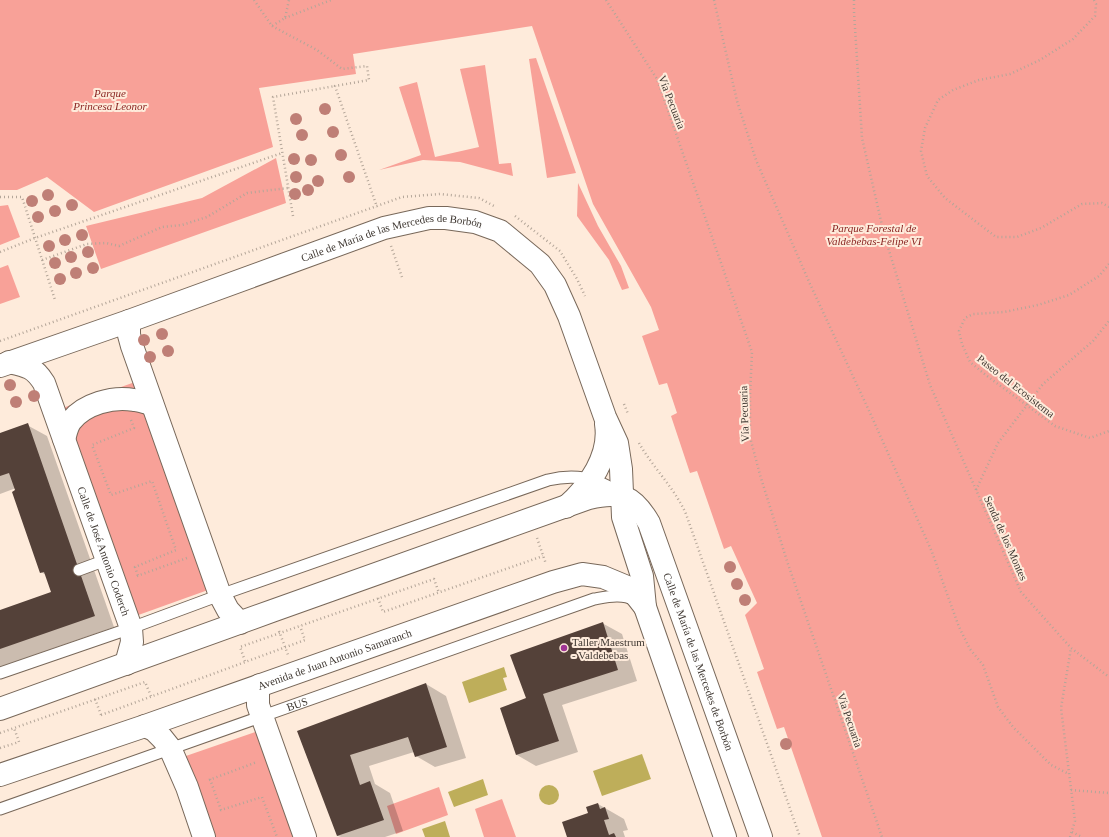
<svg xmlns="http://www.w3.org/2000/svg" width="1109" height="837" viewBox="0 0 1109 837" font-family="Georgia,serif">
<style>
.green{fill:#f8a198}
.water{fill:#beae5a}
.shadow{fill:#0003}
.building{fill:#544139}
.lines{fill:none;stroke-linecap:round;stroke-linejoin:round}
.service-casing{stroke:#78685a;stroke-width:13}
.minor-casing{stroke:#78685a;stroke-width:24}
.tertiary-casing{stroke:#78685a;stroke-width:24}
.path{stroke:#b4a699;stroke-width:2.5;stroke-dasharray:1 3;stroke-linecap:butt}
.service{stroke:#fff;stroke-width:11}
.minor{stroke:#fff;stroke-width:22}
.tertiary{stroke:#fff;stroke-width:22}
.tree{fill:#bf7f76}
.poi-dot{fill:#a03595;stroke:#feebdb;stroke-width:1.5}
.labels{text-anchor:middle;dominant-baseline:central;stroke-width:4;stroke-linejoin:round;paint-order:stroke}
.park-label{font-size:11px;font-style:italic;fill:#8b2623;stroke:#feebdb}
.street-label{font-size:11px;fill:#403933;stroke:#feebdb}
.poi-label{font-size:11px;fill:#403933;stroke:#feebdb;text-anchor:start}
</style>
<rect width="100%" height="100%" fill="#feebdb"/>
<g class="green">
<path d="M0,0H1109V837H822L784,727L777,729L757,672L764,669L745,615L757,603L731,546L724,549L697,471L690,473L671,416L677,413L667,383L659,385L642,336L659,330L651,307L593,204L532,26L353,54L356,74L259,88L273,147L94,212L47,177L17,190H0Z"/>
<path d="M536,58L576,173L547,178L529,59Z"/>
<path d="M485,65L499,164L511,163L513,176L460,162L423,160L379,170L421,155L399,87L417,82L435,157L479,147L460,69Z"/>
<path d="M276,158L286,203L101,269L86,226L202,198Z"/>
<path d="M578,183L598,226L621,266L629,288L622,290L609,260L577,216Z"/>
<path d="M8,205L20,237L0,245V206Z"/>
<path d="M8,265L20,297L0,304V268Z"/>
<path d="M135,382L208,590L130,618L57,410Z"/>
<path d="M261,730L298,837H210L183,757Z"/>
<path d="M439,787L448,815L396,834L387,806Z"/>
<path d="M502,799L516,837H484L475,809Z"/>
</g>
<g class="water">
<path d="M504,667L507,677L503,678L507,690L469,703L462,682Z"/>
<path d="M642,754L651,779L602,796L593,771Z"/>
<path d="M483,779L488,795L454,807L448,792Z"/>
<circle cx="549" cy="795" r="10"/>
<path d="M445,821L450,837H425L422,829Z"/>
</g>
<g class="shadow">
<path d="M27,425L47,436L114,627L0,667V611L53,592L46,575L41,572L16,488L0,494V434Z"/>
<path d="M602,623L622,634L637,681L562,705L578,752L536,766L517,755L528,698Z"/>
<path d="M426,684L446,696L466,758L435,767L416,756L414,752L369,766L375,784L390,793L403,831L385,837H341L338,836L298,732Z"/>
<path d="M598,804L624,819L628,830L623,831L625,837H568Z"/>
</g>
<g class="building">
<path d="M28,423L95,616L0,649V610L51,592L44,572L40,573L12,492L15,490L9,473L0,476V433Z"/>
<path d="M603,622L618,670L543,694L559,741L516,755L500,708L526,698L510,655Z"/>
<path d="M426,683L447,747L415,757L408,737L350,755L360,785L370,781L384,820L337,836L297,731Z"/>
<path d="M598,803L600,809L605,807L609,819L604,820L609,835L614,833L616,837H567L562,822L588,813L586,807Z"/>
</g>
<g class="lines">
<defs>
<g id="service">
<path d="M79,570L106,560"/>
<path d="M0,673L131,628L220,595L548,480C573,474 597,477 618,493"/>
<path id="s1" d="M0,809L594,599C606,597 623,593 634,600"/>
</g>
<g id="minor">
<path d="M129,321V335L132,346L220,595L228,610L240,623"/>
<path id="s2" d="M9,362C27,366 34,367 44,383L131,628L132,642L126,664"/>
<path id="s3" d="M0,366L129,321L384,228L429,218H446L475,222L500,231L540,264L555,285L569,316L605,417L617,443L621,469L623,517L642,576L645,607"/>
<path d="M64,439C66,433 67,426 71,421C84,404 113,396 134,400C140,400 146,403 152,404"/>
<path d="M566,507C589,487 611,456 606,424"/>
<path d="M260,685L258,693V705L305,837"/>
<path d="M145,726L154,730L162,738L170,748L187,787L204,837"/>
</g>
<g id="tertiary">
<path id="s4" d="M0,709L272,611L589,498C620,491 633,495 649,523L761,837"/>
<path id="s5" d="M0,775L145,726L553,582L582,574L603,577L627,587L634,593L645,607L725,837"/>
</g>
</defs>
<use href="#service" class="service-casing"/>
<use href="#minor" class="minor-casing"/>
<use href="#tertiary" class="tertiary-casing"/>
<g class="path">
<path d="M254,0L272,26L285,18L289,0"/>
<path d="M606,0L657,79L752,352L750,395V437L760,475L787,561L882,837"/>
<path d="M714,0L737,101L756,160L810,284L871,415L932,552L959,627L970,649L983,665L998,707L1013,727L1051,765L1069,774"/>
<path d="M854,0V12L862,138L884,234L930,385L1021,592L1071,648L1109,677"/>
<path d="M1094,0L1096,4L1095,16L1073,39L1040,60L1010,74L979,80L953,90L938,100L925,128L921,151L927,176L945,198L996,237H1017L1041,228L1082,204L1102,203L1109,207"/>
<path d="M285,18L331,0"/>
<path d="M272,26L317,50L342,69L367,66L369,80L335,86L377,207"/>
<path d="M0,197H22L55,300"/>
<path d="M293,216L273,97L335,86"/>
<path d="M515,216L560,251L577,279L585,296"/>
<path d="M391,246L402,277"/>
<path d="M0,252L35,238L282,153"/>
<path d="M42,260L87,244L106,243L119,246L162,227L182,225L207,217L247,193L288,188"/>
<path d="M1109,264L1099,276L1069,295L1038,305L1004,312L973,314L965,318L959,331L962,344L970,362L987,376L1055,426L1090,438L1109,431"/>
<path d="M0,341L402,197L440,194L479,198L494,206"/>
<path d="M624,404L628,414"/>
<path d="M131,420L134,428L92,445L111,495L152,481L176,550L135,567L138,576"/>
<path d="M639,443C653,468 674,487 686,514L800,837"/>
<path d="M976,490L998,443L1043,384L1093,341L1109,321"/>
<path d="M537,538L546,564"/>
<path d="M137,576L187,558"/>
<path d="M378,598L383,612L543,556"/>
<path d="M279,631L288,655"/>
<path d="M245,661L240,647L434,579L439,593"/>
<path d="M95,699L101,715"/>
<path d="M101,715L305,640L300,626"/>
<path d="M0,733L145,682L151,696"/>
<path d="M0,748L19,742L14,728"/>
<path d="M210,779L221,810L262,797L277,837"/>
<path d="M209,780L257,762"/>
<path d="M1071,790L1109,793"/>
<path d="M1072,832L1082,837"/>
<path d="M1070,837L1075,821L1061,708L1071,648"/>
</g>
<use href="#service" class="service"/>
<use href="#minor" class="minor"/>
<use href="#tertiary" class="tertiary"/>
</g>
<g class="tree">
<circle cx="325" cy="109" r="6"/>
<circle cx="296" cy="119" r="6"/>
<circle cx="333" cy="132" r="6"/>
<circle cx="302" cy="135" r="6"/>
<circle cx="341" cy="155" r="6"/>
<circle cx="294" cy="159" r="6"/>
<circle cx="311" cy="160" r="6"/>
<circle cx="296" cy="177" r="6"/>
<circle cx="349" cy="177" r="6"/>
<circle cx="318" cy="181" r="6"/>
<circle cx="308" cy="190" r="6"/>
<circle cx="295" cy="194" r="6"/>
<circle cx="48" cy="195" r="6"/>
<circle cx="32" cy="201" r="6"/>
<circle cx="72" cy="205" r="6"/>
<circle cx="55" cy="211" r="6"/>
<circle cx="38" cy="217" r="6"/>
<circle cx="82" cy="235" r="6"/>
<circle cx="65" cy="240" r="6"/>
<circle cx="49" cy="246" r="6"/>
<circle cx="88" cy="252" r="6"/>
<circle cx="71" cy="257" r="6"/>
<circle cx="55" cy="263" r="6"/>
<circle cx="93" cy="268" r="6"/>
<circle cx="76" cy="273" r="6"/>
<circle cx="60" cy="279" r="6"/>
<circle cx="162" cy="334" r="6"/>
<circle cx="144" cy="340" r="6"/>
<circle cx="168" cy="351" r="6"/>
<circle cx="150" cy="357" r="6"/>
<circle cx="10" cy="385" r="6"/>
<circle cx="34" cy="396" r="6"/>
<circle cx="16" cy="402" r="6"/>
<circle cx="730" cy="567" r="6"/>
<circle cx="737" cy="584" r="6"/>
<circle cx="745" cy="600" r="6"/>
<circle cx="786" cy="744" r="6"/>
</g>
<circle class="poi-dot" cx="564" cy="648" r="4"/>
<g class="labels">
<g class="park-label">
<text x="110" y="93">Parque<tspan x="110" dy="13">Princesa Leonor</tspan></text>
<text x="874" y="228">Parque Forestal de<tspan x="874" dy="13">Valdebebas-Felipe VI</tspan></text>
</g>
<g class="street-label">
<text transform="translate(672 102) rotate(69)">Vía Pecuaria</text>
<text stroke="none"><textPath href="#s3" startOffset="414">Calle de María de las Mercedes de Borbón</textPath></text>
<text transform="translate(1016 386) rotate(38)">Paseo del Ecosistema</text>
<text transform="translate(744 414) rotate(-92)">Vía Pecuaria</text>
<text transform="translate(1006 538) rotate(66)">Senda de los Montes</text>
<text stroke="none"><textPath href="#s2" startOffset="221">Calle de José Antonio Coderch</textPath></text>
<text stroke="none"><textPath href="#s5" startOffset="354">Avenida de Juan Antonio Samaranch</textPath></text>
<text stroke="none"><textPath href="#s4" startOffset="845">Calle de María de las Mercedes de Borbón</textPath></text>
<text stroke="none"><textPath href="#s1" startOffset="315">BUS</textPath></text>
<text transform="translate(850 720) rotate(71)">Vía Pecuaria</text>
</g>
<g class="poi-label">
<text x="572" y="642">Taller Maestrum<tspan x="572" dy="13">- Valdebebas</tspan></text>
</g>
</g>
</svg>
